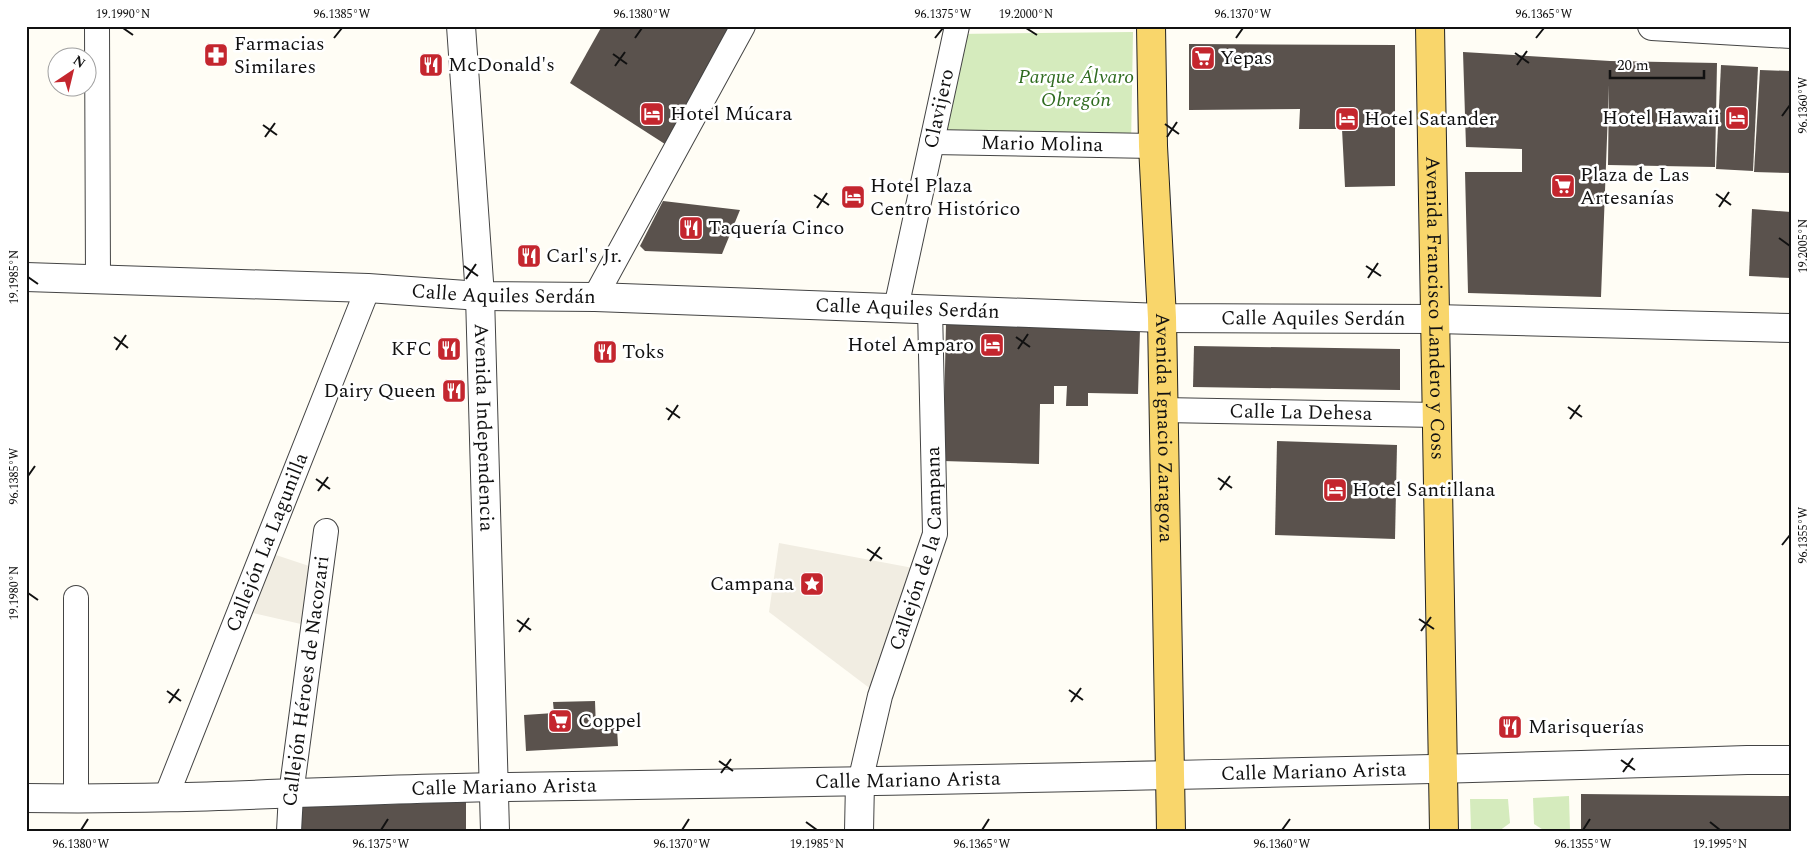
<svg xmlns="http://www.w3.org/2000/svg" width="1817" height="857" viewBox="0 0 1817 857" font-family="Spectral,serif">
<style>
.green{fill:#d5ebbd}
.plaza{fill:#f1ede2}
.building{fill:#5a524d}
.lines{fill:none;stroke-linecap:round;stroke-linejoin:round}
.pedestrian-casing{stroke:#444;stroke-width:26}
.minor-casing{stroke:#444;stroke-width:30}
.tertiary-casing{stroke:#444;stroke-width:30}
.primary-casing{stroke:#222;stroke-width:30}
.pedestrian{stroke:#fff;stroke-width:24}
.minor{stroke:#fff;stroke-width:28}
.tertiary{stroke:#fff;stroke-width:28}
.primary{stroke:#f9d66b;stroke-width:28}
.ticks{fill:none;stroke:#111;stroke-width:2}
.labels{text-anchor:middle;dominant-baseline:central;stroke-width:5;stroke-linejoin:round;paint-order:stroke}
.poi-label{font-size:20px;fill:#111;stroke:#fff;text-anchor:start}
.park-label{font-size:20px;font-style:italic;fill:#2f6b1f;stroke:#fff}
.street-label{font-size:20px;fill:#111;stroke:#fff}
.neatline{fill:none;stroke:#111;stroke-width:2}
.ticks-label{font-size:12px;text-anchor:middle;fill:#111}
</style>
<rect width="100%" height="100%" fill="#fffdf5"/>
<g class="green">
<path d="M1133,32L1131,146L932,142L955,34Z"/>
<path d="M1569,796L1570,831H1545L1534,824L1533,798Z"/>
<path d="M1470,799H1508L1510,823L1499,831H1471Z"/>
</g>
<g class="plaza">
<path d="M779,543L924,570L880,696L769,612Z"/>
<path d="M264,551L321,570L314,627L240,610Z"/>
</g>
<g class="building">
<path d="M602,26L727,27L731,29L668,146L570,83Z"/>
<path d="M1189,44L1395,45V186L1345,187L1342,129H1299L1300,109L1189,110Z"/>
<path d="M1463,52L1610,61L1717,63L1715,167L1608,165L1609,85L1601,297L1468,293L1465,172H1522V149L1466,147Z"/>
<path d="M1721,65L1758,67L1753,171L1716,169Z"/>
<path d="M1760,70L1791,71V173L1754,172Z"/>
<path d="M663,201L740,210L722,254L645,251L640,246Z"/>
<path d="M1752,209L1791,212V278L1749,276Z"/>
<path d="M946,323L1140,330L1138,394L1088,393V406H1066L1067,386H1054V404H1040L1039,464L943,461Z"/>
<path d="M1194,346L1400,349V390L1193,387Z"/>
<path d="M1277,441L1397,445L1395,539L1275,535Z"/>
<path d="M595,701L596,729L617,728L618,746L526,751L524,715L554,713L553,702Z"/>
<path d="M1581,794L1791,796V831H1581Z"/>
<path d="M466,802V831H301L302,807Z"/>
</g>
<g class="lines">
<defs>
<g id="pedestrian">
<path d="M97,26L98,278"/>
<path id="s1" d="M932,142L1153,146"/>
<path d="M595,297L743,26"/>
<path id="s2" d="M896,308L957,26"/>
<path id="s3" d="M1163,410L1437,415"/>
<path id="s4" d="M860,782L880,696L935,534L930,309"/>
<path id="s5" d="M166,797L368,288"/>
<path d="M76,799V598"/>
<path id="s6" d="M289,831L291,794L326,531"/>
</g>
<g id="minor">
<path d="M1652,26L1791,34"/>
<path id="s7" d="M26,277L368,288L480,296L595,297L1162,318L1435,319L1791,328"/>
<path id="s8" d="M26,798C185,801 343,789 502,787C917,781 1332,773 1747,760H1791"/>
<path d="M859,831L860,782"/>
</g>
<g id="tertiary">
<path id="s9" d="M461,26L480,296L495,831"/>
</g>
<g id="primary">
<path id="s10" d="M1151,26L1153,146L1162,318L1171,831"/>
<path id="s11" d="M1430,26L1444,831"/>
</g>
</defs>
<use href="#pedestrian" class="pedestrian-casing"/>
<use href="#minor" class="minor-casing"/>
<use href="#tertiary" class="tertiary-casing"/>
<use href="#primary" class="primary-casing"/>
<use href="#pedestrian" class="pedestrian"/>
<use href="#minor" class="minor"/>
<use href="#tertiary" class="tertiary"/>
<use href="#primary" class="primary"/>
</g>
<path class="ticks" d="M123,28L133,35M1026,28L1037,35M334,38L342,28M635,38L642,28M935,38L943,28M1236,38L1243,28M1536,38L1544,28M1515,53L1529,63M613,54L627,64M1517,65L1527,51M615,66L625,52M1782,116L1790,105M1165,124L1179,134M263,125L277,135M265,137L275,123M1167,137L1177,122M1716,194L1731,205M814,195L829,205M1719,207L1729,192M817,208L827,193M1779,238L1790,246M464,266L478,276M1366,266L1381,276M28,277L38,284M1368,278L1378,263M466,279L476,264M114,337L128,348M1016,337L1030,347M1018,349L1028,334M116,350L126,335M1568,407L1582,417M666,408L680,418M1570,419L1580,405M668,420L678,405M28,476L35,466M1218,478L1232,488M316,479L330,489M1220,490L1230,476M318,491L328,477M1782,545L1790,535M867,549L882,559M870,561L880,547M28,593L38,600M1419,619L1434,629M517,620L531,630M1421,631L1431,617M519,632L529,618M1069,690L1083,700M167,691L181,701M1071,702L1081,688M169,703L179,689M1621,760L1635,770M719,761L733,771M1623,772L1633,758M721,773L731,759M806,822L817,830M1710,822L1720,830M81,830L88,819M381,830L388,819M682,830L689,819M982,830L989,819M1282,830L1290,819M1583,830L1590,819"/>
<defs>
<symbol id="pharmacy-square" viewBox="-11 -11 22 22"><rect x="-9" y="-9" width="18" height="18" rx="4" fill="#c4262e" stroke="#fff"/><path d="M-2-6h4v4h4v4h-4v4h-4v-4h-4v-4h4Z" fill="#fff"/></symbol>
<symbol id="supermarket-square" viewBox="-11 -11 22 22"><rect x="-9" y="-9" width="18" height="18" rx="4" fill="#c4262e" stroke="#fff"/><path d="M-6-5.5h2.5l.6 2H6L4.5 2H-2.5L-4.4-4H-6ZM-1.5 3.2a1.3 1.3 0 1 0 .1 0ZM3 3.2a1.3 1.3 0 1 0 .1 0Z" fill="#fff"/></symbol>
<symbol id="restaurant-square" viewBox="-11 -11 22 22"><rect x="-9" y="-9" width="18" height="18" rx="4" fill="#c4262e" stroke="#fff"/><path d="M-5-6h1v4h1v-4h1v4h1v-4h1v5L-1.5 .5V6h-2V.5L-5-1ZM5-6V6H3V1.5H1.5Q1.5-4 5-6Z" fill="#fff"/></symbol>
<symbol id="hotel-square" viewBox="-11 -11 22 22"><rect x="-9" y="-9" width="18" height="18" rx="4" fill="#c4262e" stroke="#fff"/><path d="M-6-4.5h1.5V1H6V5H4.5V3h-9V5H-6ZM-4 0a1.8 1.8 0 1 1 3.6 0ZM.5 0V-2.5h3Q6-2.5 6 0Z" fill="#fff"/></symbol>
<symbol id="sight-square" viewBox="-11 -11 22 22"><rect x="-9" y="-9" width="18" height="18" rx="4" fill="#c4262e" stroke="#fff"/><path d="M0-6L1.8-2.2L6-1.7L2.9 1.2L3.7 5.4L0 3.3L-3.7 5.4L-2.9 1.2L-6-1.7L-1.8-2.2Z" fill="#fff"/></symbol>
</defs>
<g fill-rule="evenodd">
<use href="#pharmacy-square" x="202" y="41" width="28" height="28"/>
<use href="#supermarket-square" x="1189" y="44" width="28" height="28"/>
<use href="#restaurant-square" x="417" y="51" width="28" height="28"/>
<use href="#hotel-square" x="638" y="100" width="28" height="28"/>
<use href="#hotel-square" x="1723" y="104" width="28" height="28"/>
<use href="#hotel-square" x="1333" y="105" width="28" height="28"/>
<use href="#supermarket-square" x="1549" y="172" width="28" height="28"/>
<use href="#hotel-square" x="839" y="183" width="28" height="28"/>
<use href="#restaurant-square" x="677" y="214" width="28" height="28"/>
<use href="#restaurant-square" x="515" y="242" width="28" height="28"/>
<use href="#hotel-square" x="978" y="331" width="28" height="28"/>
<use href="#restaurant-square" x="435" y="335" width="28" height="28"/>
<use href="#restaurant-square" x="591" y="338" width="28" height="28"/>
<use href="#restaurant-square" x="440" y="377" width="28" height="28"/>
<use href="#hotel-square" x="1321" y="476" width="28" height="28"/>
<use href="#sight-square" x="798" y="570" width="28" height="28"/>
<use href="#supermarket-square" x="546" y="707" width="28" height="28"/>
<use href="#restaurant-square" x="1496" y="713" width="28" height="28"/>
</g>
<g class="labels">
<g class="poi-label">
<text x="234" y="44">Farmacias<tspan x="234" dy="23">Similares</tspan></text>
<text x="1220" y="58">Yepas</text>
<text x="448" y="65">McDonald's</text>
<text x="670" y="114">Hotel Múcara</text>
<text x="1720" y="118" text-anchor="end">Hotel Hawaii</text>
<text x="1364" y="119">Hotel Satander</text>
<text x="1580" y="175">Plaza de Las<tspan x="1580" dy="23">Artesanías</tspan></text>
<text x="870" y="186">Hotel Plaza<tspan x="870" dy="23">Centro Histórico</tspan></text>
<text x="708" y="228">Taquería Cinco</text>
<text x="546" y="256">Carl's Jr.</text>
<text x="974" y="345" text-anchor="end">Hotel Amparo</text>
<text x="432" y="349" text-anchor="end">KFC</text>
<text x="622" y="352">Toks</text>
<text x="436" y="391" text-anchor="end">Dairy Queen</text>
<text x="1352" y="490">Hotel Santillana</text>
<text x="794" y="584" text-anchor="end">Campana</text>
<text x="578" y="721">Coppel</text>
<text x="1528" y="727">Marisquerías</text>
</g>
<g class="park-label">
<text x="1076" y="77">Parque Álvaro<tspan x="1076" dy="23">Obregón</tspan></text>
</g>
<g class="street-label">
<text stroke="none"><textPath href="#s2" startOffset="204">Clavijero</textPath></text>
<text stroke="none"><textPath href="#s1" startOffset="110">Mario Molina</textPath></text>
<text stroke="none"><textPath href="#s7" startOffset="478">Calle Aquiles Serdán</textPath></text>
<text stroke="none"><textPath href="#s7" startOffset="882">Calle Aquiles Serdán</textPath></text>
<text stroke="none"><textPath href="#s11" startOffset="282">Avenida Francisco Landero y Coss</textPath></text>
<text stroke="none"><textPath href="#s7" startOffset="1288">Calle Aquiles Serdán</textPath></text>
<text stroke="none"><textPath href="#s3" startOffset="138">Calle La Dehesa</textPath></text>
<text stroke="none"><textPath href="#s9" startOffset="402">Avenida Independencia</textPath></text>
<text stroke="none"><textPath href="#s10" startOffset="402">Avenida Ignacio Zaragoza</textPath></text>
<text stroke="none"><textPath href="#s5" startOffset="274">Callejón La Lagunilla</textPath></text>
<text stroke="none"><textPath href="#s4" startOffset="242">Callejón de la Campana</textPath></text>
<text stroke="none"><textPath href="#s6" startOffset="151">Callejón Héroes de Nacozari</textPath></text>
<text stroke="none"><textPath href="#s8" startOffset="1288">Calle Mariano Arista</textPath></text>
<text stroke="none"><textPath href="#s8" startOffset="882">Calle Mariano Arista</textPath></text>
<text stroke="none"><textPath href="#s8" startOffset="478">Calle Mariano Arista</textPath></text>
</g>
</g>
<rect width="1817" height="857" fill="none" stroke="#ffffff" stroke-width="55"/>
<g transform="translate(72 72) rotate(35)"><circle r="24" fill="#ffffff" stroke="#a0a0a0"/>
<path d="M0-4L9 19L0 12L-9 19Z" fill="#c4262e"/>
<text y="-8" font-size="14" font-weight="bold" text-anchor="middle" fill="#111111">N</text>
</g>
<path d="M1610 70v8h94v-8" fill="none" stroke="#111111" stroke-width="2.5"/>
<text x="1617" y="70" font-size="15" fill="#111111" stroke="#ffffff" stroke-width="4" paint-order="stroke">20 m</text>
<rect x="28" y="28" width="1762" height="802" class="neatline"/>
<g class="ticks-label">
<text x="123" y="18">19.1990°N</text>
<text x="342" y="18">96.1385°W</text>
<text x="642" y="18">96.1380°W</text>
<text x="943" y="18">96.1375°W</text>
<text x="1026" y="18">19.2000°N</text>
<text x="1243" y="18">96.1370°W</text>
<text x="1544" y="18">96.1365°W</text>
<text transform="translate(1803 105) rotate(-90)" y="4">96.1360°W</text>
<text transform="translate(1803 246) rotate(-90)" y="4">19.2005°N</text>
<text transform="translate(14 277) rotate(-90)" y="4">19.1985°N</text>
<text transform="translate(14 476) rotate(-90)" y="4">96.1385°W</text>
<text transform="translate(1803 535) rotate(-90)" y="4">96.1355°W</text>
<text transform="translate(14 593) rotate(-90)" y="4">19.1980°N</text>
<text x="81" y="848">96.1380°W</text>
<text x="381" y="848">96.1375°W</text>
<text x="682" y="848">96.1370°W</text>
<text x="817" y="848">19.1985°N</text>
<text x="982" y="848">96.1365°W</text>
<text x="1282" y="848">96.1360°W</text>
<text x="1583" y="848">96.1355°W</text>
<text x="1720" y="848">19.1995°N</text>
</g>
</svg>
